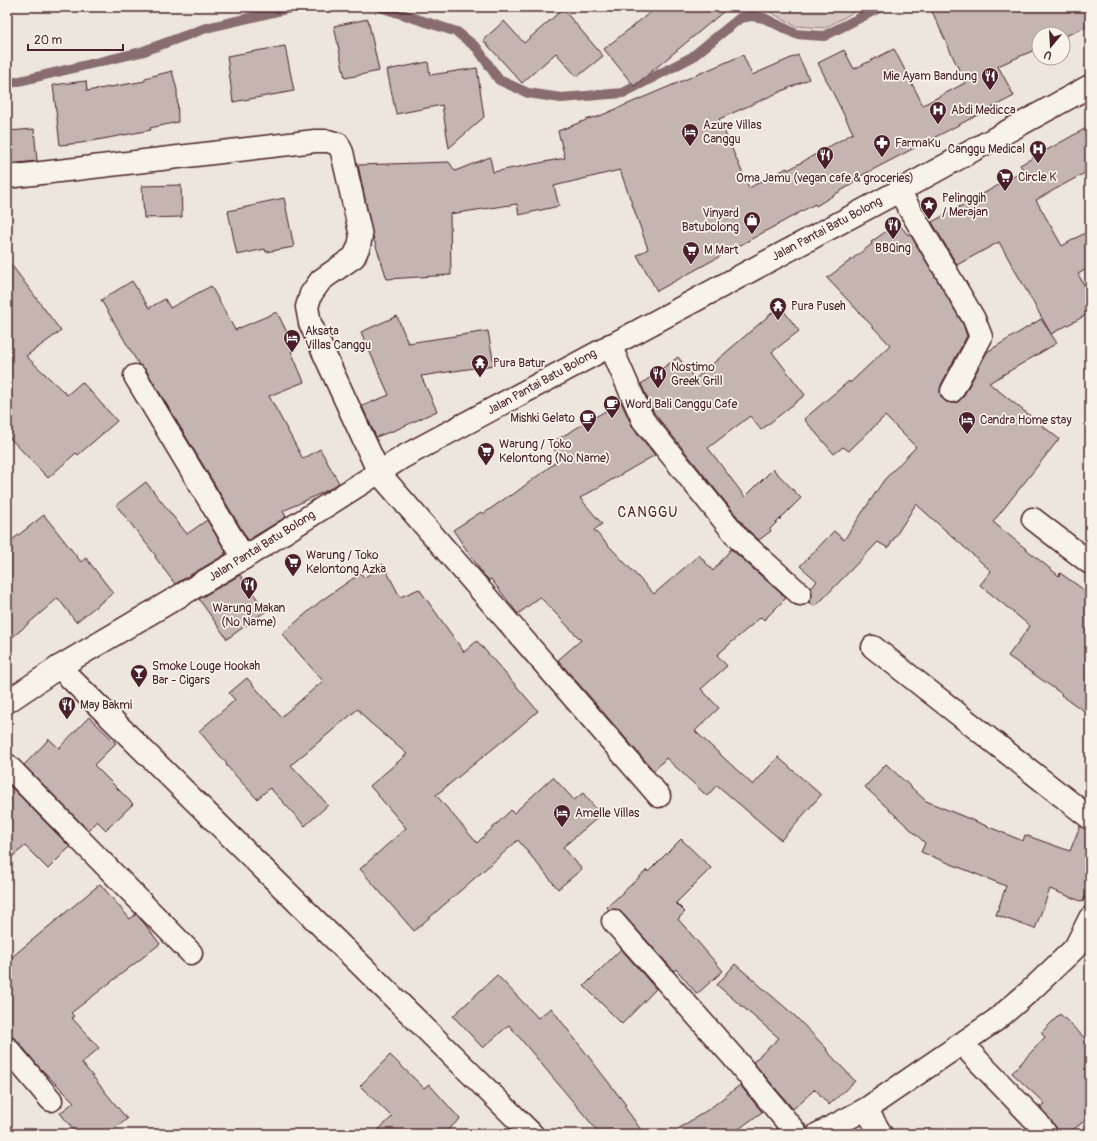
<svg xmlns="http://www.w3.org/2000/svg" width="1097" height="1141" viewBox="0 0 1097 1141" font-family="Pangolin,sans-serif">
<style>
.green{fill:#d5c9c2;stroke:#907476}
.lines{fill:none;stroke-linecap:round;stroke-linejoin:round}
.stream{stroke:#896c6f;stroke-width:10}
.building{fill:#c4b5b0;stroke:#4a1f2b}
.minor-casing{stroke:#4a1f2b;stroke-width:25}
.minor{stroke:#f7f3e8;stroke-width:22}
.labels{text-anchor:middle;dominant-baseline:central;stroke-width:3.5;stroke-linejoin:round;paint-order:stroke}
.poi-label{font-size:12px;fill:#4a1f2b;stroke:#f7f3e8;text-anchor:start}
.street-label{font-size:12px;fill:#4a1f2b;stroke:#f7f3e8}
.quarter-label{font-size:14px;letter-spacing:1px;fill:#4a1f2b;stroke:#f7f3e8}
</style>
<rect width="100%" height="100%" fill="#ece6dd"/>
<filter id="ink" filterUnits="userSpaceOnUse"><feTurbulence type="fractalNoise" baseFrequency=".025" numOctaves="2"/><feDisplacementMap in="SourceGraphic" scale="8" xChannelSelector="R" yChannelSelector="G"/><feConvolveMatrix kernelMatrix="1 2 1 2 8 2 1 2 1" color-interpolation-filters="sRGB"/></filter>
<g filter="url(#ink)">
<path class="green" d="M761,7H863L825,28L795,26Z"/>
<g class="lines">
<g class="stream">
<path d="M380,7L457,32L477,48L499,80L528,93L561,98L623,93L692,57L740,18L752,16L764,18L796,34L824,36L881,7"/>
<path d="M7,84L141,52L206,28L295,7"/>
</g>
</g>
<g class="building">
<path d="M657,7H729L634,86L604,49Z"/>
<path d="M930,7H1090V25L1063,37V34H1039V48L998,66L1014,96L853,180L854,183L816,206L815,204L657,291L637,255L648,249L620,170L554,186L559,206L519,215L517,204L450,214L451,275L387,279L373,237L358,165L449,162L455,171L490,157L493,172L565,158L558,131L594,117L595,118L743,55L752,75L798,55L809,79L719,119L749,188L787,168L788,170L853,133L818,63L844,50L854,69L894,49L923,105L965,83Z"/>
<path d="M563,9L603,56L577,77L556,53L522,83L483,40L504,21L524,43Z"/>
<path d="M368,19L379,71L345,78L334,26Z"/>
<path d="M285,46L294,91L233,102L227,56Z"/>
<path d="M428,62L430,75L477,68L484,117L449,148L442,105L396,114L387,70Z"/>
<path d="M172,71L177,90L178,122L150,128L151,130L81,143L60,145L53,85L86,81L87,91L145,81V78Z"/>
<path d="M1090,126V170L1036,200L1062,246L1090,230V267L1078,274L1090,296V313L1051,334L999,242L957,265L932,222L1024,171L1020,165Z"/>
<path d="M34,129L37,161L7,164V131Z"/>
<path d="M181,185L182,217L144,218L142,186Z"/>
<path d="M284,198L294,247L266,252L265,249L237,255L228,211L256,205V204Z"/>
<path d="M898,223L908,235L910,234L963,324L967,336L941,385L940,392L941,397L946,402L953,403L958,402L963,397L987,352L1041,319L1057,343L989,383L1059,439L993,522L1059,576L1060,573L1090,594V715L1061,695L1062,694L1008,656L1030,626L980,585L991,571L916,504L888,548L878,542L815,607L809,602L812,596L811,589L817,581L800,566L834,531L844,540L884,480L916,447L885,416L849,451L843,447L834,454L804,419L849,381L850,383L890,345L827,278L872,244L871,242Z"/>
<path d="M7,259L61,331L26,356L67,395L82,382L117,421L78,455L76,453L48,478L7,435Z"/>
<path d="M132,281L149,308L165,299L170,308L211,286L235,330L277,312L295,349L291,351L304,382L269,396L303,459L320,449L339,483L328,490L283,511L286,517L248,540L146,370L139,365L101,300Z"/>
<path d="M780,306L799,331L772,352L805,395L761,430L750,416L708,448L745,497L773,469L801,498L770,529L771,531L759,540L748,530L654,413L641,384L678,357L695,379Z"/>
<path d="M397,316L408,343L488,331L494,365L421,376L437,411L398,429L376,437L362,406L389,395L361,332Z"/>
<path d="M621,402L633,428L655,455L580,498L602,524L594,530L654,594L699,555L713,571L731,549L786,598L764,620L761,617L717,655L727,666L701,689L719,708L695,731L753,785L778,757L821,795L781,840L717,785L707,796L666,758L654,771L558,660L581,640L540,597L518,614L491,579L489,580L483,574L453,530L481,512L483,514L510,495L511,496L560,459L551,443Z"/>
<path d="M146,482L187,534L207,520L226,552L224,553L226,554L175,584L155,557L156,556L116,505Z"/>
<path d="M44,515L81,562L86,558L113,593L76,622L58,598L7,642V544Z"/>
<path d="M383,564L400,597L419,589L464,652L477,641L538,711L516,730L436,795L477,843L511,810L514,813L553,777L574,800L583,793L601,815L563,847L582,869L558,889L518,840L499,857L414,931L360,869L406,828L370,786L407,754L367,720L358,709L291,765L328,805L305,826L270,788L257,799L226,765L227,764L199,731L235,700L229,693L247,678L281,717L323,681L282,634L322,600L361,573L364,578Z"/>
<path d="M240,575L266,611L227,639L199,599Z"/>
<path d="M89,717L116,743L94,765L133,804L106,830L97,821L88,830L24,765L49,739L59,748Z"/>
<path d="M886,764L926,801L1023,841L1025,835L1070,851L1080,826L1088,830H1090V885L1083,902L1050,889L1035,929L996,915L1006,886L921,852L925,843L865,787Z"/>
<path d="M7,783L70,847L48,869L25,846L7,861Z"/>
<path d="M681,839L711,868L676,903L685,912L678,919L723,971L697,994L676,969L674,971L622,913L617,909L609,910L607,907L647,870L648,872Z"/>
<path d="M100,884L130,919L136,914L144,923L160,944L71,1013L74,1016L72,1018L99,1048L82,1063L127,1119L108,1134H77L60,1113L74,1102L38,1066L17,1040L7,1034V961Z"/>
<path d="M621,949L656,989L622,1024L584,986Z"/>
<path d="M735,964L795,1016L827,1049L826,1050L855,1081L829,1105L815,1089L793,1109L753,1062L779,1038L717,985Z"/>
<path d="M497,975L538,1018L551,1008L626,1105L624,1106L644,1134H600L509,1025L483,1048L453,1016Z"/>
<path d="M1060,1014L1090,1043V1117L1067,1134H1058L1056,1127L1040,1107L1045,1104L1012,1073L1045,1037L1041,1033Z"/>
<path d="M390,1055L424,1088L429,1084L460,1119L443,1134H374L392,1117L360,1086Z"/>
<path d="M740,1085L762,1112L732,1134H670L709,1109Z"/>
</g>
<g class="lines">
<defs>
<g id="minor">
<path d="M7,177L315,141H328L338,144L342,152L361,236L359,246L354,257L321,280L311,294L307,307L310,323L379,473L659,796"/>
<path d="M899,191L974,319L981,337L952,391"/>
<path d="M610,345L643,420L739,539L800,594"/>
<path d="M135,376L244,558"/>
<path d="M1033,519L1090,563"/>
<path d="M873,647L1090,818"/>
<path d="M59,667L532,1134"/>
<path d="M7,702L59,667L244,558L403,457L899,191L1090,86"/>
<path d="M7,765L191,953"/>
<path d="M613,921L734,1058L797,1134"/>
<path d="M962,1044L1038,1123L1046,1134"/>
<path d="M7,1048L51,1100"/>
<path d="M866,1109L881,1134"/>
<path d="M818,1134L866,1109L996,1020L1030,991L1075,948L1090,918"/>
</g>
</defs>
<use href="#minor" class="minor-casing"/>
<use href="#minor" class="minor"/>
</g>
</g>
<defs>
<symbol id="restaurant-pin" viewBox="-11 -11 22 30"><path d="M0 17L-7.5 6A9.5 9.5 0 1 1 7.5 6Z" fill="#4a1f2b" stroke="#f7f3e8"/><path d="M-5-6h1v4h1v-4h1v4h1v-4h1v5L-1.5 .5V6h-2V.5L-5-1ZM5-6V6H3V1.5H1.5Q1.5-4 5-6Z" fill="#fff"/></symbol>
<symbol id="hospital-pin" viewBox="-11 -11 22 30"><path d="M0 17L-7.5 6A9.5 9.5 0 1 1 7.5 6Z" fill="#4a1f2b" stroke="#f7f3e8"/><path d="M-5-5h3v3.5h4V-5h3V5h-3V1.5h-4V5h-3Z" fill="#fff"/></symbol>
<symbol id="hotel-pin" viewBox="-11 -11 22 30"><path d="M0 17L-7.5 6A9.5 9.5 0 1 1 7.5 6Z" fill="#4a1f2b" stroke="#f7f3e8"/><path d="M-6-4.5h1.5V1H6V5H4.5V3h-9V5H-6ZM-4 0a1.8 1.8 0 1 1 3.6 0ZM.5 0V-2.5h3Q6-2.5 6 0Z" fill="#fff"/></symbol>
<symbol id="pharmacy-pin" viewBox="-11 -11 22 30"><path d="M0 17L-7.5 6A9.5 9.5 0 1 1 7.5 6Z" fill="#4a1f2b" stroke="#f7f3e8"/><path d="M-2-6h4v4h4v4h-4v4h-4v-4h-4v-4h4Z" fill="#fff"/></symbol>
<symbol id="supermarket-pin" viewBox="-11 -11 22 30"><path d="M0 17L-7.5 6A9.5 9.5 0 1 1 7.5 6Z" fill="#4a1f2b" stroke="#f7f3e8"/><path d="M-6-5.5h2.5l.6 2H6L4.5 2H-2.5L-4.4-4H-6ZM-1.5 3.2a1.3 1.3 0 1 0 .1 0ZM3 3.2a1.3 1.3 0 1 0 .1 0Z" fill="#fff"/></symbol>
<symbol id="sight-pin" viewBox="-11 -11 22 30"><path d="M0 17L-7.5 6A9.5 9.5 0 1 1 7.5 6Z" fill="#4a1f2b" stroke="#f7f3e8"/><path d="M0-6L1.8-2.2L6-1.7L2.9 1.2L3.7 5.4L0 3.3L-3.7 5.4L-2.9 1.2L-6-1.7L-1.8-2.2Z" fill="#fff"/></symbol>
<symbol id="shop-pin" viewBox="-11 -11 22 30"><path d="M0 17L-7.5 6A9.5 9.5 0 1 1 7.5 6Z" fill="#4a1f2b" stroke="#f7f3e8"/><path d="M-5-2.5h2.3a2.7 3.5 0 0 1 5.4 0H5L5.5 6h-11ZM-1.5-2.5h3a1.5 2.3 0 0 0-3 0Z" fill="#fff"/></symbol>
<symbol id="temple-pin" viewBox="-11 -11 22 30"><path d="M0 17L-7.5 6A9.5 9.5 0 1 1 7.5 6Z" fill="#4a1f2b" stroke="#f7f3e8"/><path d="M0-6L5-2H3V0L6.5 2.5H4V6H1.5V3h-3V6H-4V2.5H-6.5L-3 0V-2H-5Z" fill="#fff"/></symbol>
<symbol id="cafe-pin" viewBox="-11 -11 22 30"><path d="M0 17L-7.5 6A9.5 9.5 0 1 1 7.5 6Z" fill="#4a1f2b" stroke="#f7f3e8"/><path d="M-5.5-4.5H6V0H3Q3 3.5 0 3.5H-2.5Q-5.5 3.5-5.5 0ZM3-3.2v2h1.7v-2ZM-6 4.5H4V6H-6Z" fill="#fff"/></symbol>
<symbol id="bar-pin" viewBox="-11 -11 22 30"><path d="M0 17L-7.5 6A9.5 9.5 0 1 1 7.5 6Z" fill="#4a1f2b" stroke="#f7f3e8"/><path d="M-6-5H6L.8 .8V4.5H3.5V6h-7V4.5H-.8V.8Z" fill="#fff"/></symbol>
</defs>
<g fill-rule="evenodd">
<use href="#restaurant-pin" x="980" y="66" width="20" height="27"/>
<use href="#hospital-pin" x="928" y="100" width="20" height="27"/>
<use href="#hotel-pin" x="680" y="122" width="20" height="27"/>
<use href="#pharmacy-pin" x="872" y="133" width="20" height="27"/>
<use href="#hospital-pin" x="1028" y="139" width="20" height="27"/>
<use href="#restaurant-pin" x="815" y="145" width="20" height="27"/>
<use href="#supermarket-pin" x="995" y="167" width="20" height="27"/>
<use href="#sight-pin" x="919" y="195" width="20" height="27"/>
<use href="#shop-pin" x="742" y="210" width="20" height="27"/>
<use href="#restaurant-pin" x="883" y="215" width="20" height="27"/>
<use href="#supermarket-pin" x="681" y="240" width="20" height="27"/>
<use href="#temple-pin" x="768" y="296" width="20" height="27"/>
<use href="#hotel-pin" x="282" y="328" width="20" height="27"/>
<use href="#temple-pin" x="470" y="353" width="20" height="27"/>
<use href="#restaurant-pin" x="648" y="364" width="20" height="27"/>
<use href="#cafe-pin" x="602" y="394" width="20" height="27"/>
<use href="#cafe-pin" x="578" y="408" width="20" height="27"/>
<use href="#hotel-pin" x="957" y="410" width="20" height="27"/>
<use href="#supermarket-pin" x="476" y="441" width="20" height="27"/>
<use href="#supermarket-pin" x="283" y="552" width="20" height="27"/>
<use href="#restaurant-pin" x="239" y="575" width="20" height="27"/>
<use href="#bar-pin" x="129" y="663" width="20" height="27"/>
<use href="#restaurant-pin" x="57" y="695" width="20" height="27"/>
<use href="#hotel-pin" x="552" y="803" width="20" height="27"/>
</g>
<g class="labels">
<g class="poi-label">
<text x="977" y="76" text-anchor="end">Mie Ayam Bandung</text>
<text x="951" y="110">Abdi Medicca</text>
<text x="703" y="125">Azure Villas<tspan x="703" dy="14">Canggu</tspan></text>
<text x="895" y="143">FarmaKu</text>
<text x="1025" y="149" text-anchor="end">Canggu Medical</text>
<text x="1018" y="177">Circle K</text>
<text x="825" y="178" text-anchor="middle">Oma Jamu (vegan cafe &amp; groceries)</text>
<text x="942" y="198">Pelinggih<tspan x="942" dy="14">/ Merajan</tspan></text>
<text x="739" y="213" text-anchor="end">Vinyard<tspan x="739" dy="14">Batubolong</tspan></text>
<text x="893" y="248" text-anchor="middle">BBQing</text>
<text x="704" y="250">M Mart</text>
<text x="791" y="306">Pura Puseh</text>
<text x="305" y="331">Aksata<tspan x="305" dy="14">Villas Canggu</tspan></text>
<text x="493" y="363">Pura Batur</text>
<text x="671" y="367">Nostimo<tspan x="671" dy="14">Greek Grill</tspan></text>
<text x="625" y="404">Word Bali Canggu Cafe</text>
<text x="575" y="418" text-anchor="end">Mishki Gelato</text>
<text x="980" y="420">Candra Home stay</text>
<text x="499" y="444">Warung / Toko<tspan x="499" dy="14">Kelontong (No Name)</tspan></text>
<text x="306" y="555">Warung / Toko<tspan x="306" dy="14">Kelontong Azka</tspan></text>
<text x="249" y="608" text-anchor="middle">Warung Makan<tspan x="249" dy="14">(No Name)</tspan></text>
<text x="152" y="666">Smoke Louge Hookah<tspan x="152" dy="14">Bar - Cigars</tspan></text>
<text x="80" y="705">May Bakmi</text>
<text x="575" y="813">Amelle Villas</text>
</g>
<g class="street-label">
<text transform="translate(827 229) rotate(-28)">Jalan Pantai Batu Bolong</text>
<text transform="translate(542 382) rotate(-29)">Jalan Pantai Batu Bolong</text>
<text transform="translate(262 546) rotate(-32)">Jalan Pantai Batu Bolong</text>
</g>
<g class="quarter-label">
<text x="648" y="512">CANGGU</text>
</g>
</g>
<rect width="1097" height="1141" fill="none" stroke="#f7f3e8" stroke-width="24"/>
<rect x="12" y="12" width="1073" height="1117" fill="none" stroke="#4a1f2b" stroke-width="1.5" filter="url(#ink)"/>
<g transform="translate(1051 46) rotate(198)"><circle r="19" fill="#f7f3e8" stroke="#b29e9c"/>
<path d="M0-3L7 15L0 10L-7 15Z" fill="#4a1f2b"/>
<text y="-6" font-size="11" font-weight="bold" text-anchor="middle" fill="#4a1f2b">U</text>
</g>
<path d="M28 44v6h95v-6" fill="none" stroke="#4a1f2b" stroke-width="2"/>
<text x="34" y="44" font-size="12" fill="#4a1f2b" stroke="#f7f3e8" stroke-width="3" paint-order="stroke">20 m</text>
</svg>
